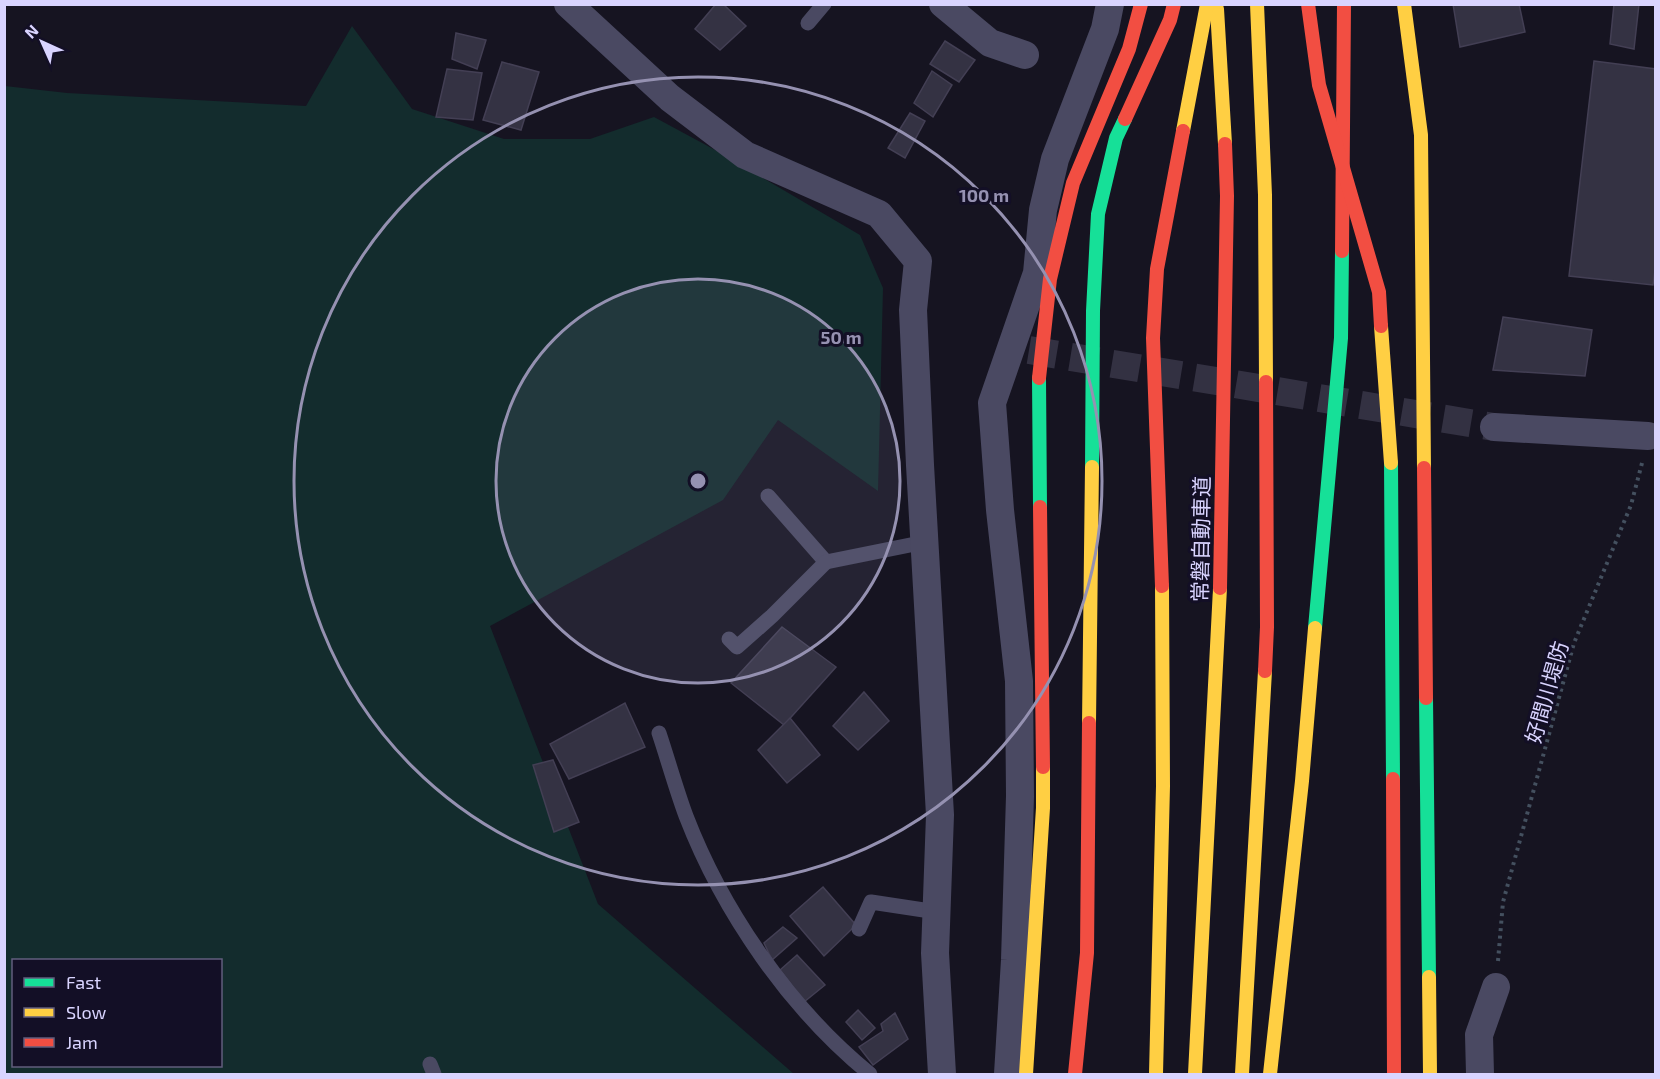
<svg xmlns="http://www.w3.org/2000/svg" width="1660" height="1079" viewBox="0 0 1660 1079" font-family="'Exo 2','Noto Sans JP',sans-serif">
<style>
.green{fill:#132c2d;fill-rule:evenodd}
.building{fill:#343243;stroke:#433f54;stroke-width:1.5}
.lines{fill:none;stroke-linecap:round;stroke-linejoin:round}
.street-tunnel{stroke:#333142;stroke-width:28;stroke-dasharray:28 14;stroke-linecap:butt}
.path{stroke:#44505f;stroke-width:4;stroke-dasharray:3 4.5;stroke-linecap:butt}
.lane{stroke:#4a4962;stroke-width:15}
.street{stroke:#4a4962;stroke-width:28}
.fast{stroke:#16e098;stroke-width:14}
.slow{stroke:#ffcf43;stroke-width:14}
.jam{stroke:#f24e42;stroke-width:14}
.slow-bridge{stroke:#ffcf43;stroke-width:14}
.jam-bridge{stroke:#f24e42;stroke-width:14}
.ring{fill:none;stroke:#9591b1;stroke-width:3}
.labels{text-anchor:middle;dominant-baseline:central;stroke-width:6;stroke-linejoin:round;paint-order:stroke}
.street-label{font-size:21px;fill:#d9d4ff;stroke:#130f26}
.centre{fill:#9591b1;stroke:#130f26;stroke-width:3}
.ring-label{font-size:18px;text-anchor:middle;font-weight:bold;fill:#9591b1;stroke:#130f26;stroke-width:6;stroke-linejoin:round;paint-order:stroke}
</style>
<rect width="100%" height="100%" fill="#161421"/>
<path class="green" d="M352,26L412,109L504,139H590L654,117L717,151L860,235L883,288L878,491L778,420L723,500L490,626L598,904L794,1074H5V86L67,93L306,106ZM14,960H220V1066H14Z"/>
<g class="building">
<path d="M716,4H723L746,26L720,50L695,29Z"/>
<path d="M1453,4H1519L1525,32L1460,47Z"/>
<path d="M1614,4H1639L1634,49L1610,44Z"/>
<path d="M456,33L486,40L477,69L452,59Z"/>
<path d="M945,41L975,60L959,82L930,64Z"/>
<path d="M1594,61L1656,69V263L1653,285L1569,276Z"/>
<path d="M502,62L539,72L521,130L483,120Z"/>
<path d="M447,69L482,73L473,120L436,117Z"/>
<path d="M932,71L952,85L933,117L914,103Z"/>
<path d="M910,113L925,121L905,158L888,148Z"/>
<path d="M1503,317L1592,330L1585,376L1493,370Z"/>
<path d="M782,627L836,667L784,725L731,683Z"/>
<path d="M864,692L889,721L858,750L833,726Z"/>
<path d="M625,703L645,747L569,779L550,744Z"/>
<path d="M790,718L820,755L787,783L758,750Z"/>
<path d="M553,760L579,822L554,832L533,765Z"/>
<path d="M823,887L856,925L824,956L790,916Z"/>
<path d="M783,927L797,938L772,960L764,943Z"/>
<path d="M797,955L825,985L804,1002L780,970Z"/>
<path d="M858,1010L875,1028L862,1040L846,1022Z"/>
<path d="M895,1013L908,1039L873,1065L859,1047L883,1031L881,1024Z"/>
</g>
<g class="lines">
<path class="street-tunnel" d="M1029,350L1494,427"/>
<path class="path" d="M1498,961L1503,902L1574,643L1631,505L1642,463"/>
<g class="lane">
<path d="M808,23L824,4"/>
<path d="M768,496L826,562L925,542"/>
<path d="M729,639L737,647L772,616L826,562"/>
<path d="M659,733C668,760 676,789 686,816C723,912 790,1009 870,1074"/>
<path d="M859,929L871,902L937,912"/>
<path d="M430,1064L434,1074"/>
</g>
<g class="street">
<path d="M568,4L670,98L745,155L879,214L918,261L913,310L920,465L940,815L935,953L942,1074"/>
<path d="M943,4L990,43L1025,55"/>
<path d="M1494,427L1648,436"/>
<path d="M1008,1074L1015,960L1020,796L1019,681L1000,510L992,403L1037,273L1043,210L1055,159L1105,29L1110,4"/>
<path d="M1480,1074L1479,1035L1496,987"/>
</g>
<g class="fast">
<path d="M1039,378L1040,507"/>
<path d="M1391,463L1393,779"/>
<path d="M1092,467L1093,311L1098,214L1116,138L1125,119"/>
<path d="M1315,628L1341,338L1342,251"/>
<path d="M1426,698L1429,977"/>
</g>
<g class="slow">
<path d="M1257,4L1265,195L1266,382"/>
<path d="M1404,4L1421,135L1424,468"/>
<path d="M1217,9L1225,144"/>
<path d="M1183,131L1207,4"/>
<path d="M1089,723L1092,467"/>
<path d="M1429,977L1430,1074"/>
<path d="M1026,1074L1043,808V767"/>
<path d="M1156,1074L1163,786L1162,586"/>
<path d="M1195,1074L1220,588"/>
<path d="M1242,1074L1265,671"/>
<path d="M1270,1074L1302,781L1315,628"/>
</g>
<g class="jam">
<path d="M1125,119L1170,20L1174,4"/>
<path d="M1342,251L1344,4"/>
<path d="M1424,468L1426,698"/>
<path d="M1040,507L1043,767"/>
<path d="M1162,586L1153,338L1157,269L1183,131"/>
<path d="M1220,588L1227,196L1225,144"/>
<path d="M1265,671L1267,627L1266,382"/>
<path d="M1393,779L1394,1074"/>
<path d="M1075,1074L1087,953L1089,723"/>
</g>
<path class="slow-bridge" d="M1381,326L1391,463"/>
<g class="jam-bridge">
<path d="M1308,4L1319,85L1379,292L1381,326"/>
<path d="M1039,378L1050,279L1073,183L1129,49L1141,4"/>
</g>
</g>
<circle cx="698" cy="481" r="202" fill="#9591b1" fill-opacity=".12"/>
<g class="ring">
<circle cx="698" cy="481" r="202"/>
<circle cx="698" cy="481" r="404"/>
</g>
<g class="labels">
<g class="street-label">
<text transform="translate(1200 539) rotate(-89)">常磐自動車道</text>
<text transform="translate(1546 692) rotate(-74)">好間川堤防</text>
</g>
</g>
<circle cx="698" cy="481" r="9" class="centre"/>
<g class="ring-label">
<text x="984" y="202">100 m</text>
<text x="841" y="344">50 m</text>
</g>
<rect width="1660" height="1079" fill="none" stroke="#d9d4ff" stroke-width="12"/>
<rect x="12" y="959" width="210" height="108" fill="#130f26" stroke="#625e7d" stroke-width="1.5"/>
<rect x="24" y="978" width="30" height="9" fill="#16e098" stroke="#625e7d" stroke-width="1.5"/>
<text x="66" y="989" font-size="18" fill="#d9d4ff">Fast</text>
<rect x="24" y="1008" width="30" height="9" fill="#ffcf43" stroke="#625e7d" stroke-width="1.5"/>
<text x="66" y="1019" font-size="18" fill="#d9d4ff">Slow</text>
<rect x="24" y="1038" width="30" height="9" fill="#f24e42" stroke="#625e7d" stroke-width="1.5"/>
<text x="66" y="1049" font-size="18" fill="#d9d4ff">Jam</text>
<g transform="translate(42 42) rotate(315)" stroke="#130f26" stroke-width="4.5" paint-order="stroke">
<path d="M0-4.5L10 22L0 15L-10 22Z" fill="#d9d4ff"/>
<text y="-9" font-size="16" font-weight="bold" text-anchor="middle" fill="#d9d4ff">N</text>
</g>
</svg>
